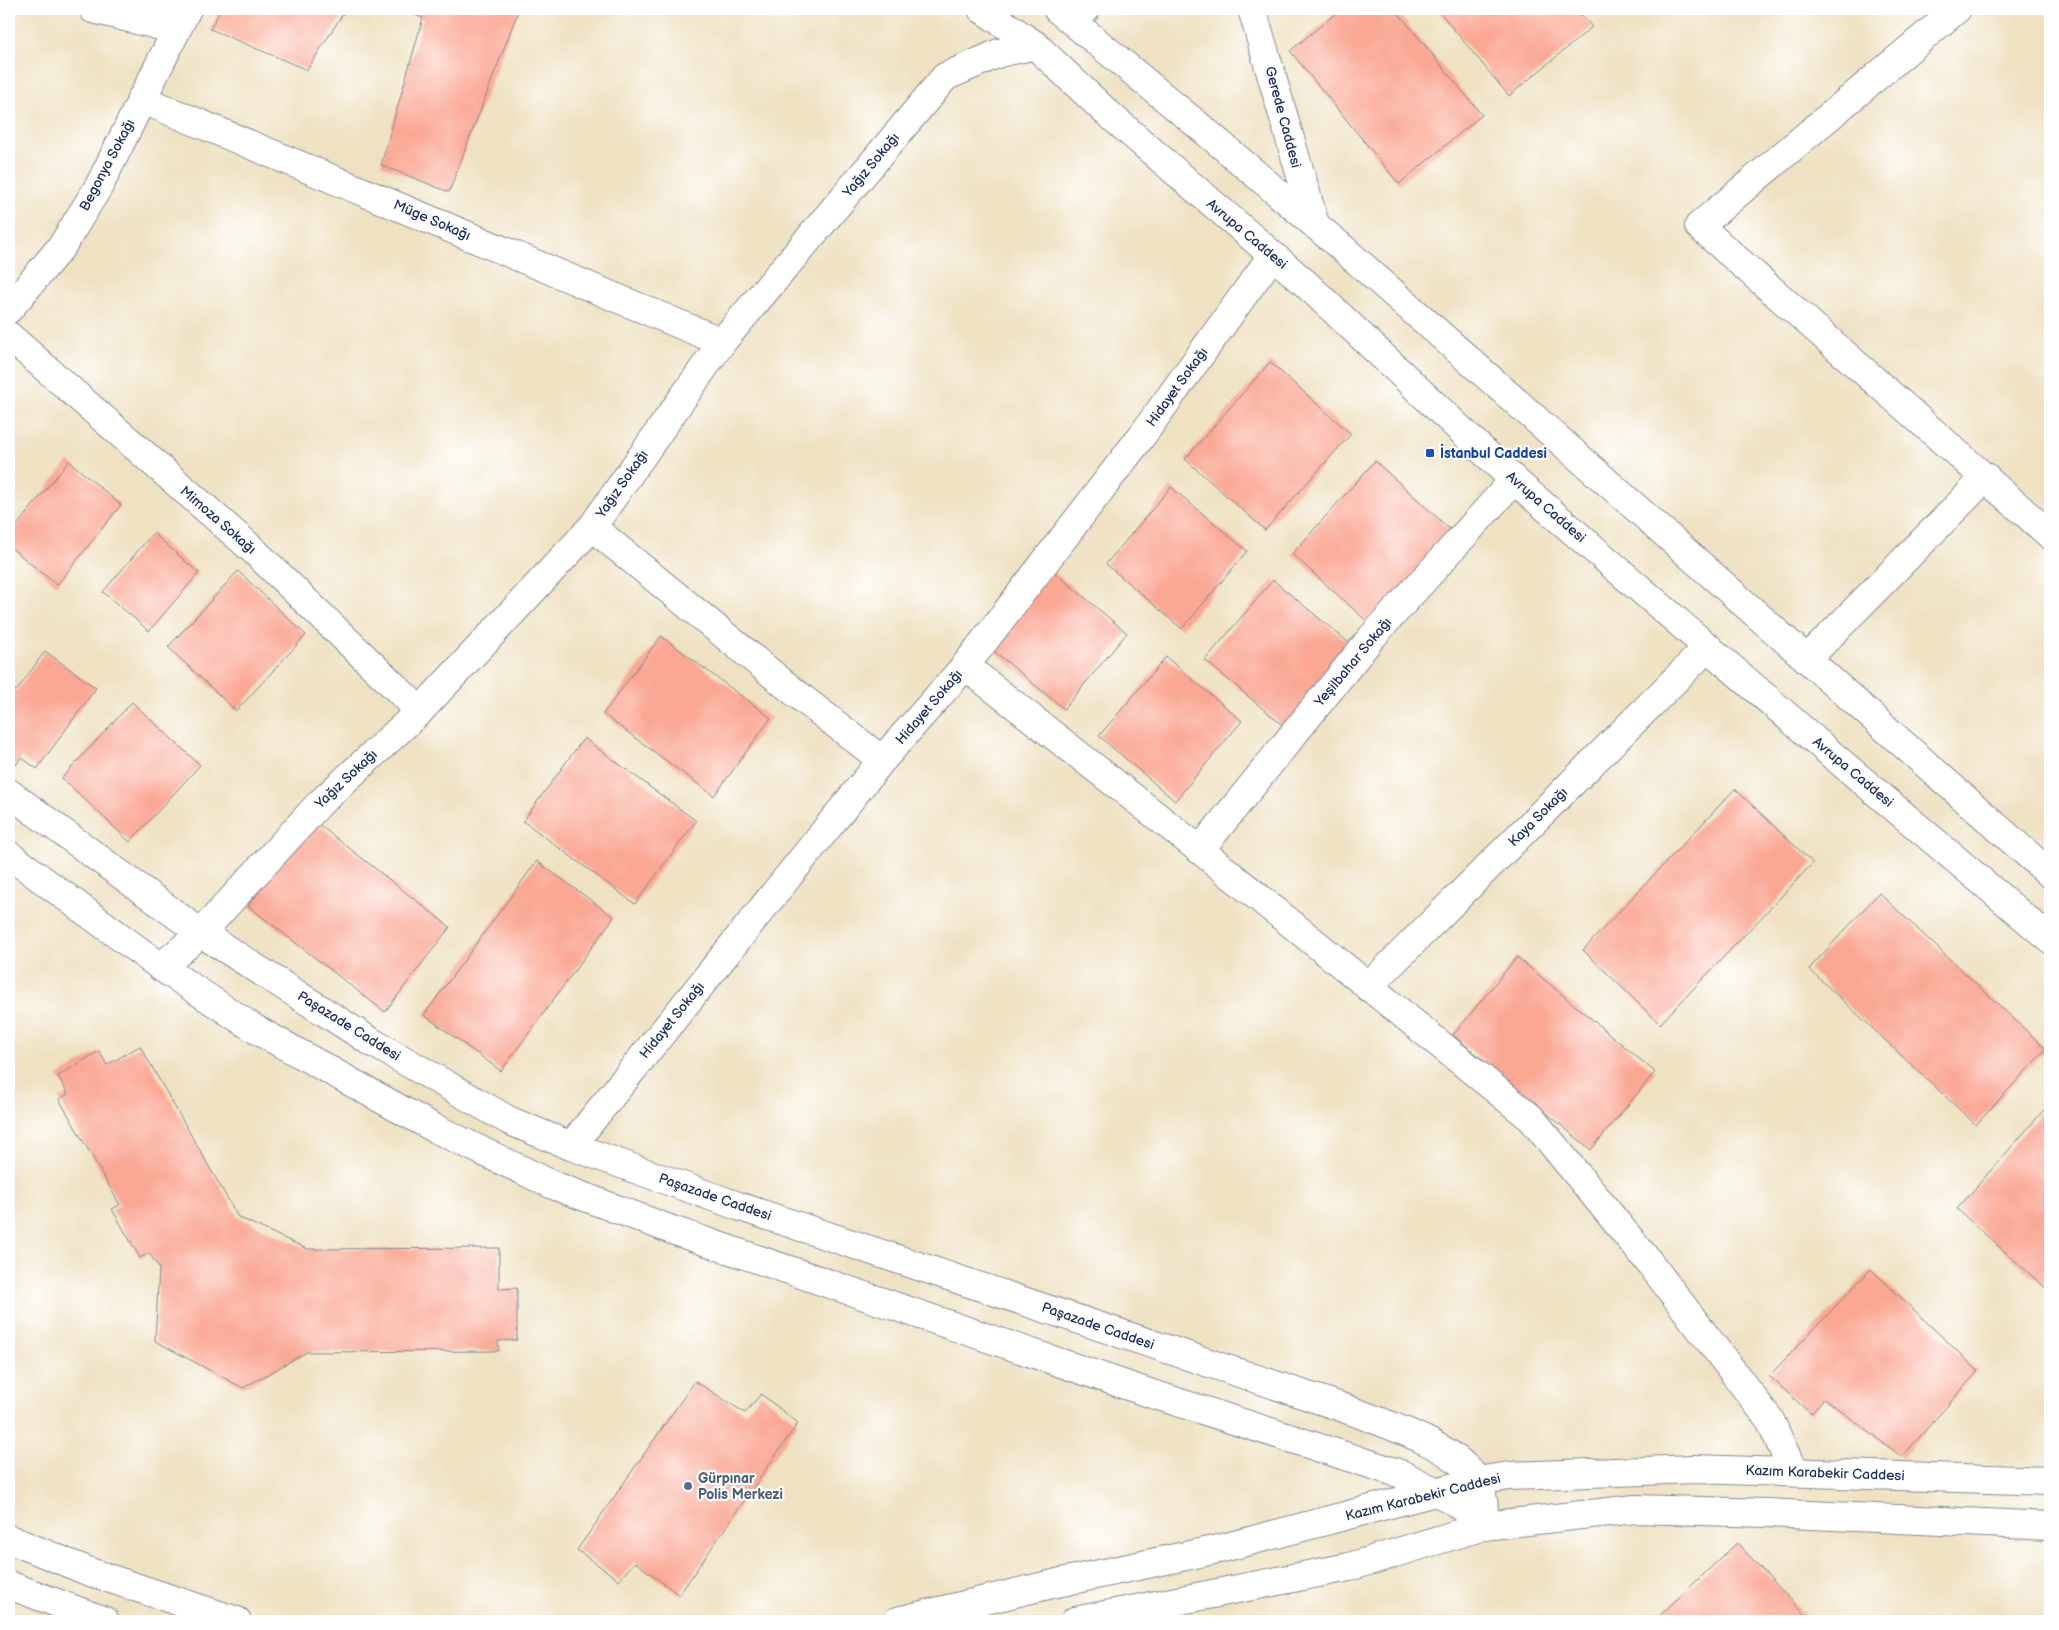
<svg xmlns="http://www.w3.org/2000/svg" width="2059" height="1630" viewBox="0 0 2059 1630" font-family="'Balsamiq Sans',sans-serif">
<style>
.building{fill:#faa794}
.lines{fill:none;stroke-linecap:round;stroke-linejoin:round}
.street-casing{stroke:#858890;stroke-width:30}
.secondary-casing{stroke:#858890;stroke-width:30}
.street{stroke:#fff;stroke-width:28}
.secondary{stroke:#fff;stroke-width:28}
.transit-dot{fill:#1a4fb4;stroke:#fff;stroke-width:2}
.service-dot{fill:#5c6f8a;stroke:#fff;stroke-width:2}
.labels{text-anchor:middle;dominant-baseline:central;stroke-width:4.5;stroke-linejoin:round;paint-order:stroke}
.street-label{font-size:14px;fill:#1b2f5e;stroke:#fff}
.transit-label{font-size:14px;font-weight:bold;fill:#164399;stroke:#fff;text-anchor:start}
.service-label{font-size:14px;font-weight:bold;fill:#4e5e75;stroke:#fff;text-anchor:start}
</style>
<rect width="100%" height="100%" fill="#fff"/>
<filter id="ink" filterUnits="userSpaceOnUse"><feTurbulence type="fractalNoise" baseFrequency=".02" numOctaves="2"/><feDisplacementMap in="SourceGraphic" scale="10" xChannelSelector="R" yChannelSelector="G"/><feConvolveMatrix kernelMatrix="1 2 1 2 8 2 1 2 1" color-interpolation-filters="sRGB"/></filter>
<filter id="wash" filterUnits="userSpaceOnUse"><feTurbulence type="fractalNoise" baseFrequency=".0096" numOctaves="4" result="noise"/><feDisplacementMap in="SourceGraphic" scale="20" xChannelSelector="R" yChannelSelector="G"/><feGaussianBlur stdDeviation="1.12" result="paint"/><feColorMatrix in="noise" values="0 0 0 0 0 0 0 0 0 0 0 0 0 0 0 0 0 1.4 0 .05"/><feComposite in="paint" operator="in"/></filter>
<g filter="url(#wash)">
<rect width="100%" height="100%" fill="#efe2c3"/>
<g id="blocks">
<g class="building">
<path d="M221,9H346L307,70L210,29Z"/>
<path d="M398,9H519L449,192L381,165L423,18Z"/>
<path d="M1341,9H1395L1482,115L1399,184L1290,51Z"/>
<path d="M1437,9H1577L1592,27L1509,96Z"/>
<path d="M1270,362L1351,434L1265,530L1185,459Z"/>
<path d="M69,461L121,505L57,585L9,546V535Z"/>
<path d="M1375,461L1454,533L1371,625L1292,554Z"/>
<path d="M1171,487L1247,551L1182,629L1106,564Z"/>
<path d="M153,533L199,573L149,631L103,592Z"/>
<path d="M238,571L306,635L236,711L168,647Z"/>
<path d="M1053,571L1127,633L1064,709L989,647Z"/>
<path d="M1273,580L1355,648L1287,729L1205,660Z"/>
<path d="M661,636L771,718L714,796L603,714Z"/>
<path d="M45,651L96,688L37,769L21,757L16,765L9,760V691L17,690Z"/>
<path d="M1166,657L1242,721L1175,801L1099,736Z"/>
<path d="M132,702L200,765L130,842L62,778Z"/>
<path d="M584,738L696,821L635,904L523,821Z"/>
<path d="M1735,789L1813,863L1660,1024L1583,950Z"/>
<path d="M313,820L450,927L385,1012L248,906Z"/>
<path d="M537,861L614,917L501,1071L424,1015Z"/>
<path d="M1879,893L2046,1049L1976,1125L1809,969Z"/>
<path d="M1517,957L1655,1072L1591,1150L1453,1035Z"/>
<path d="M140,1046L238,1217L307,1249L499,1248V1289L517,1288V1340L498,1341L499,1351L307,1352L243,1388L155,1341L159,1268L149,1253L140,1258L112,1209L120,1205L59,1099L68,1094L58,1076L99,1051L107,1065Z"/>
<path d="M2050,1103V1292L1957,1209Z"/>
<path d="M1871,1269L1978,1371L1902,1457L1824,1398L1811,1414L1769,1376Z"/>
<path d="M695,1381L745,1413L761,1394L798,1423L679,1595L635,1562L619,1580L577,1550Z"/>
<path d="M1737,1543L1811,1621H1654Z"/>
</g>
</g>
</g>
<g filter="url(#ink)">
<use href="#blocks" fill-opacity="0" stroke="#858890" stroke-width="1"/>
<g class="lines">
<defs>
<g id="street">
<path d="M93,9L176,30"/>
<path d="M1957,9L1699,226L2050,535"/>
<path d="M1064,14L1086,9"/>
<path d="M141,99L722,342"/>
<path d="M9,309L62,246L99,186L187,9"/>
<path d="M9,336L252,549L420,711"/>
<path d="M592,527L793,691L882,760"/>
<path d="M1807,659L1986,477"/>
<path d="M965,666L1200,850L1531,1118L1649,1262L1770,1420L1793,1471"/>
<path d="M1200,850L1372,637L1514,480"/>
<path d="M201,933L319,804L420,711L592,527L722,342L945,77L999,53L1035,45"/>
<path d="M1368,987L1708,647"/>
<path d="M571,1146L882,760L965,666L1141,437L1272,256"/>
</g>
<g id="secondary">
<path d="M982,9L1035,45L1104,110L1305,283L1514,480L1831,754L2050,939"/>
<path d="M1057,9L1211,136L1340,246L2050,874"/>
<path d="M1252,9L1315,224"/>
<path d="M9,793L201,933L370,1041L510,1121L571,1146L738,1206L1344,1408C1382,1423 1456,1445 1477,1481C1485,1495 1484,1512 1484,1526"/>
<path d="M9,855L161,967L255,1029L434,1128L553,1185L672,1230L1140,1390L1401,1474L1454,1501L1484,1526"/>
<path d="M161,967L201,933"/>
<path d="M9,1539L90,1572L237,1621"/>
<path d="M9,1585L105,1621"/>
<path d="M897,1621L1057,1583L1223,1548L1477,1481L1509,1476L1694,1469L2050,1481"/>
<path d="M1075,1621L1349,1567L1484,1526L1635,1509L1767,1513L2050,1526"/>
</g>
</defs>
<use href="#street" class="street-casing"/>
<use href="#secondary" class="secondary-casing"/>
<use href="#street" class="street"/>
<use href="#secondary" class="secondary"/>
</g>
</g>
<rect class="transit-dot" x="1425" y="448" width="10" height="10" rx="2.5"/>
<circle class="service-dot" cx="688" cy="1486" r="5"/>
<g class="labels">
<g class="street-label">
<text transform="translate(1283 117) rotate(75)">Gerede Caddesi</text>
<text transform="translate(107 165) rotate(-62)">Begonya Sokağı</text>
<text transform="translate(871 165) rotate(-50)">Yağız Sokağı</text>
<text transform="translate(432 220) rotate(23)">Müge Sokağı</text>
<text transform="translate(1247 234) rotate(40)">Avrupa Caddesi</text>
<text transform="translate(1177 387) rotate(-54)">Hidayet Sokağı</text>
<text transform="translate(622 484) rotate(-55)">Yağız Sokağı</text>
<text transform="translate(1546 507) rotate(41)">Avrupa Caddesi</text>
<text transform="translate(218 520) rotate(41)">Mimoza Sokağı</text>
<text transform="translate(1353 662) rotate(-50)">Yeşilbahar Sokağı</text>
<text transform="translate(929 707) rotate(-49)">Hidayet Sokağı</text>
<text transform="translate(1853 772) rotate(40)">Avrupa Caddesi</text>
<text transform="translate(346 779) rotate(-43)">Yağız Sokağı</text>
<text transform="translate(1538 817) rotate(-45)">Kaya Sokağı</text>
<text transform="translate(672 1020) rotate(-51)">Hidayet Sokağı</text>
<text transform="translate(349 1026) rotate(32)">Paşazade Caddesi</text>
<text transform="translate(715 1197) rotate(19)">Paşazade Caddesi</text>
<text transform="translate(1098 1326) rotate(19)">Paşazade Caddesi</text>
<text transform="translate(1825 1473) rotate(2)">Kazım Karabekir Caddesi</text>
<text transform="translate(1423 1497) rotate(-14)">Kazım Karabekir Caddesi</text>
</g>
<g class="transit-label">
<text x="1440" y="453">İstanbul Caddesi</text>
</g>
<g class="service-label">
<text x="698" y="1478">Gürpınar<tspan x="698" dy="16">Polis Merkezi</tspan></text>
</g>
</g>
<rect width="2059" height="1630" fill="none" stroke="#fff" stroke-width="30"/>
</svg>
